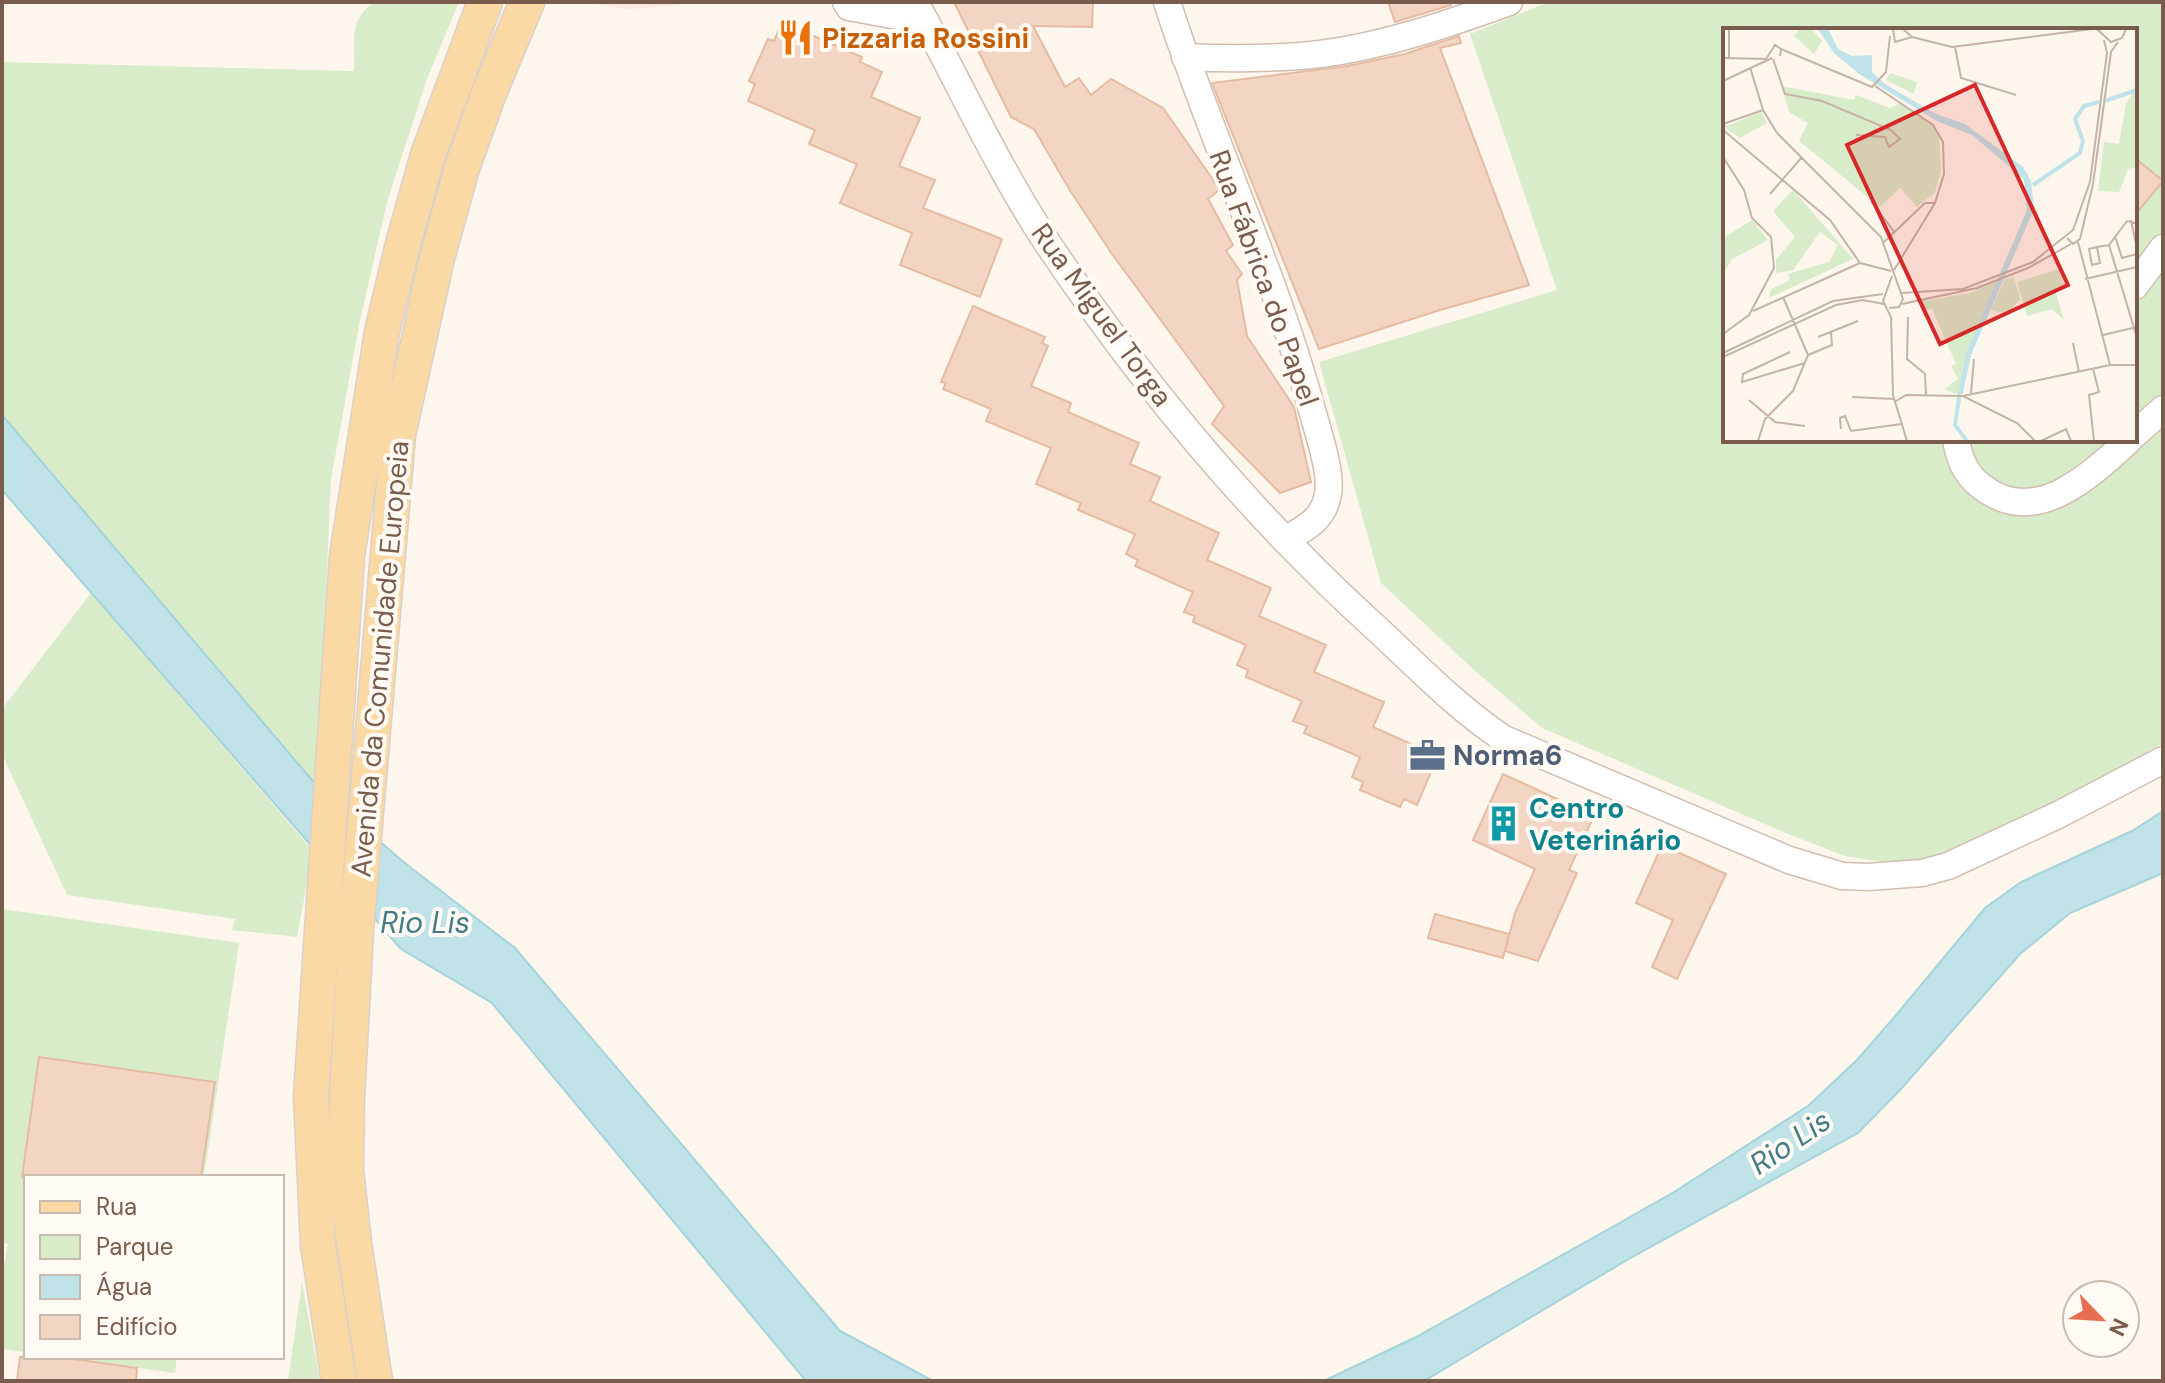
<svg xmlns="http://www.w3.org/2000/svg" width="2165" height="1383" viewBox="0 0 2165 1383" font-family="'DM Sans',sans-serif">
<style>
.commercial{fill:#fde8e0}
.green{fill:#d8ecc9;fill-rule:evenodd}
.water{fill:#bfe3e8;stroke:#a5d3da;stroke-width:2}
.building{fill:#f3d5c3;stroke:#e6bba3;stroke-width:2}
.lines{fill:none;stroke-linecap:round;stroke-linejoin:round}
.minor-casing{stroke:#d1beb0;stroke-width:29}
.major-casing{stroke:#dad1cd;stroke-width:37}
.minor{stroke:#fff;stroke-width:26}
.major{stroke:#fbd9a5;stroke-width:34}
.labels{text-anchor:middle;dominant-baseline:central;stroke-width:8;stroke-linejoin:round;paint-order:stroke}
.food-label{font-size:28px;font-weight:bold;fill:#c56008;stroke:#fffaf3;text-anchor:start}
.street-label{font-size:28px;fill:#7a5c4d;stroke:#fffaf3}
.service-label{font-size:28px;font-weight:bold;fill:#4e5e75;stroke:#fffaf3;text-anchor:start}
.culture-label{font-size:28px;font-weight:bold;fill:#0d838f;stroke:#fffaf3;text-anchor:start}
.water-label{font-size:30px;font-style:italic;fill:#437c86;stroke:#fffaf3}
.inset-river{fill:none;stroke:#bfe3e8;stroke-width:4}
.inset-road{fill:none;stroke:#c5b3a7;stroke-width:2}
.view{fill:#d62828;fill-opacity:0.15;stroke:#d62828;stroke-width:4}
.inset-edge{fill:none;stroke:#7a5c4d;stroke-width:4}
</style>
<rect width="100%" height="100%" fill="#fdf6ec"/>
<path class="commercial" d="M582,2H695L671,6L628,9Z"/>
<g class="green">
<path d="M375,2H459L427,79L387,202L359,325L331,479L322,686V792L2,415V62L354,71C356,42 347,20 375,2Z"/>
<path d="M1549,2H2163V743L2053,806L1932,861L1896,864L1845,856L1788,834L1542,728L1474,670L1381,583L1319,362L1557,290L1470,34ZM1725,30H2135V440H1725Z"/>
<path d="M91,593L313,851L297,937L232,930L235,919L67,895L2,754V709Z"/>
<path d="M2,909L239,943L204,1177H26V1352L2,1349V1275L8,1244L2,1242Z"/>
<path d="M302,1282L320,1381H288Z"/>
<path d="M59,1357H177L175,1373Z"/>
</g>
<g class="water">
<path d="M2,415L322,792L406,864L515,948L840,1331L933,1381H806L492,1003L401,949L2,490Z"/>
<path d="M2163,811V873L2070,913L2020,954L1901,1089L1858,1133L1632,1257L1424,1381H1324L1416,1337L1623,1221L1674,1192L1808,1106L1857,1060L1897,1014L1985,908L2021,882L2132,831Z"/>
</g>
<g class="building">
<path d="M954,2H1093L1092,27L1033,26L1065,87L1079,78L1091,95L1111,79L1163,108L1218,187L1219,190L1208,199L1233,245L1226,251L1242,274L1237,280L1247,336L1294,407L1311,482L1280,493L1212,424L1224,406L1112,254L1071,192L1034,129L1011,117Z"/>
<path d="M1388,2H1450L1451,5L1395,22Z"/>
<path d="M782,22L862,57L860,62L882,72L871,97L920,118L899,166L935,180L923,208L1002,239L980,297L900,265L912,233L840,203L857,164L809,144L815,130L748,101L755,84L749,81L768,39L774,41Z"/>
<path d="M1459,36L1461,43L1440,48L1529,285L1440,310L1319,349L1212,83L1347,66L1405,54Z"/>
<path d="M2135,158L2163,181L2135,215Z"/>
<path d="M973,306L1045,337L1042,343L1048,346L1031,386L1071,403L1068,412L1139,443L1130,464L1160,477L1150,501L1219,533L1207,560L1271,588L1259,616L1326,645L1314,672L1384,702L1373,727L1438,756L1417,805L1404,799L1400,807L1360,790L1363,782L1352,777L1360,757L1304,733L1307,726L1293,721L1302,701L1246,677L1248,670L1237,665L1246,645L1193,622L1195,616L1184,612L1193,592L1135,566L1138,560L1126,554L1135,534L1078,510L1081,503L1036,484L1051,448L986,421L991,409L943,389L946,383L941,382Z"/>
<path d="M1503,774L1594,816L1569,870L1577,873L1538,961L1505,951L1515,913L1535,869L1473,840Z"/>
<path d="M1662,845L1726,874L1677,979L1652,967L1673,920L1636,903Z"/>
<path d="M1435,914L1509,934L1503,958L1428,938Z"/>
<path d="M39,1057L215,1082L201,1177H22Z"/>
<path d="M20,1357H59L137,1368L136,1381H17Z"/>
</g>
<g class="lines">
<defs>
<g id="minor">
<path d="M846,2L849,7L925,21"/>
<path d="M915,2C959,82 996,165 1046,241C1141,383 1250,514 1376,628C1417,666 1457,708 1504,739L1789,860L1842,876L1868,877L1922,873L1948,866L2058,815L2163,760"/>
<path d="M1167,2C1211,139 1274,271 1312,410C1318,432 1332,472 1328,494C1324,519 1306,528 1285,540"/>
<path d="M1185,57C1230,59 1275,59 1320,54C1384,46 1448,24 1509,2"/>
<path d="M2135,286L2163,248"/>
<path d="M2135,434L2163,409"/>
<path d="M1956,440C1960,463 1968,479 1988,491C2039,525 2092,474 2129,440"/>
</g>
<g id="major">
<path d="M339,1381L318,1245L311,1097L347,556L382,332L403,244L428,155L485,2"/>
<path d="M375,1381L354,1243L346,1170L347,1098L356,931L398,435L437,258L462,168L489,93L527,2"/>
</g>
</defs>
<use href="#minor" class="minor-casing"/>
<use href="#major" class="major-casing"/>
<use href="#minor" class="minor"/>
<use href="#major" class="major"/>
</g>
<defs>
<symbol id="restaurant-bare" viewBox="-9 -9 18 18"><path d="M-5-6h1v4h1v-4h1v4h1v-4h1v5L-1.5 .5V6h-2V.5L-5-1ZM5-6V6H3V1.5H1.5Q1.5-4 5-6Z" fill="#e8710a" stroke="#fffaf3" stroke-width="2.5" paint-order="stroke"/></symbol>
<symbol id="office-bare" viewBox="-9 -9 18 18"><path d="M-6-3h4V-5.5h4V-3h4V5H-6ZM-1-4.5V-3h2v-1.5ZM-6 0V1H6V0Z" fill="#5c6f8a" stroke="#fffaf3" stroke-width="2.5" paint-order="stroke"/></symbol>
<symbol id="building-bare" viewBox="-9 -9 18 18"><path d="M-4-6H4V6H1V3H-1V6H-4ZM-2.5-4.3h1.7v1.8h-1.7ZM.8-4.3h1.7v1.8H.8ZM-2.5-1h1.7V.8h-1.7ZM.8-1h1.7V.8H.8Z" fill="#0f9aa8" stroke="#fffaf3" stroke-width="2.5" paint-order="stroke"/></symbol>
</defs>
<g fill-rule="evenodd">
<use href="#restaurant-bare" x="770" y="12" width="51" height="51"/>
<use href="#office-bare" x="1402" y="730" width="51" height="51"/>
<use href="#building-bare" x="1478" y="798" width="51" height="51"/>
</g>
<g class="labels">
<g class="food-label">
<text x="822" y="38">Pizzaria Rossini</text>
</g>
<g class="street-label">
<text transform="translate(1264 278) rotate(70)">Rua Fábrica do Papel</text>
<text transform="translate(1102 315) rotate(54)">Rua Miguel Torga</text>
<text transform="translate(380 659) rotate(-85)">Avenida da Comunidade Europeia</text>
</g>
<g class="service-label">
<text x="1453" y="755">Norma6</text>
</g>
<g class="culture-label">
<text x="1529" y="808">Centro<tspan x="1529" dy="32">Veterinário</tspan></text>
</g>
<g class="water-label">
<text x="425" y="922">Rio Lis</text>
<text transform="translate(1790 1142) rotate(-34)">Rio Lis</text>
</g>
</g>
<g transform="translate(1723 28)">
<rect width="414" height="414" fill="#fdf6ec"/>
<path d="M77,1H88L99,13L91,26L71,8ZM167,45L194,54L191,66L163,52ZM58,58L131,72L133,67L167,80L177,75L210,98L216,107L218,143L212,164L194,179L177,160L157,179L76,113L85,95L67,85ZM414,58V139L405,141L396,164L375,163L381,114L396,116L403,76ZM38,84L44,95L17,110L1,99ZM70,162L130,231L46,270L48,261L67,252L65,246L106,234L115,217L97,204L70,242L53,245V232L72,209L50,183ZM29,192L45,212L9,231L0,245V210ZM336,241L342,259L332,262L341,292L329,281L304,288L294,254ZM291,249L297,271L285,286L268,282L282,251ZM276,252L243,325L235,365H230L222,361L235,351L228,338L233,336L209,281L203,282L195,274L247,265Z" fill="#d8ecc9"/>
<path d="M95,1H105L115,21L129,28L149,27V44L162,56L213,86L242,96L300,139L308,153L311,181L248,327L240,365H235L243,325L304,182L301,151L249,107L216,94L136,46L111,25Z" fill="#bfe3e8"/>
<path class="inset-river" d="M382,73L414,62M310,157L357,125L360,113L352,91L361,78L376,74M237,364L232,397L244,413"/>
<path class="inset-road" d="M170,1L172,14L189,9M180,1L189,9L229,19L369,1M374,1L388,14L399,10L403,1M232,19L238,50L293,67M58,21L149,59L163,44L167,8M0,30L43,31M6,30V1M43,31L52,17L58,21L57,28M50,31L62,66L99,73L168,102L177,111L166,119L162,109L133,107M27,39L40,82L54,105L158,209L180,271L176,279L166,280M0,53L49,30M152,58L210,97L220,114L221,146L212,175L171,242M0,96L40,82M0,102L107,192L137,235L168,243M0,129L21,162L29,190L48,209L51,240L26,287L0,306M47,166L79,129M148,173L172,205M408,192L414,221M392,208L399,230L414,226M344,210L350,216L357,211L370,156L388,24L395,14M161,214L202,175H212M355,214L387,337M386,217L414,310M374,219L377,235L369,237L366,221L374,219L386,217L404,193L414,195M169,248L160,273L168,289L170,367L184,413M362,251L414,239M178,265L240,261L310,234L350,202L367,154L384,25L381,12M60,269L85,327M179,276L254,260L305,240L348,216M30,283L137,235M185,289L184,331L202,346L203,367M380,307L414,299M95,309L135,293M350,315L356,344M67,324L20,346L19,354L82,335M0,325L110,273L160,266M85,327L109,317L108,304M0,329L113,277L140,272L161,276M370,341L376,364L366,367L371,413M248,365L251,331M240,368L387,337H414M129,369L171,371M26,372L52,394L82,398M173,373L183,367L240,368L294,395L312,413M117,393L118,401L117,390L122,388L128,403L179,396M35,413L42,391L70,363L85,327M318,413L343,401L348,413"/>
<path class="view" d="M252,57L345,257L217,316L124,117Z"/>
<rect width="414" height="414" class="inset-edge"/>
</g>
<rect width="2165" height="1383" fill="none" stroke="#7a5c4d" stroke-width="8"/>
<rect x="24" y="1175" width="260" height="184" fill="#fffaf3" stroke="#cabbb1" stroke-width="2"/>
<rect x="40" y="1201" width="40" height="12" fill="#fbd9a5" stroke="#cabbb1" stroke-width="2"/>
<text x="96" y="1215" font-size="24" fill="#7a5c4d">Rua</text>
<rect x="40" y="1235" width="40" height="24" fill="#d8ecc9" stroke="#cabbb1" stroke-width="2"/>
<text x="96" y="1255" font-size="24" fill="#7a5c4d">Parque</text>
<rect x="40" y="1275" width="40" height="24" fill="#bfe3e8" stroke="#cabbb1" stroke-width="2"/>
<text x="96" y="1295" font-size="24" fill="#7a5c4d">Água</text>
<rect x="40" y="1315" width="40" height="24" fill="#f3d5c3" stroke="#cabbb1" stroke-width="2"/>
<text x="96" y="1335" font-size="24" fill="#7a5c4d">Edifício</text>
<g transform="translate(2101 1319) rotate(115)"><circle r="38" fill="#fffaf3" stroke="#cabbb1" stroke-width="2"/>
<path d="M0-6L14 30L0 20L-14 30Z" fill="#e76f51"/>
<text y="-12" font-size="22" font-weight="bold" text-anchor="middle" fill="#7a5c4d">N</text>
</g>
</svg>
